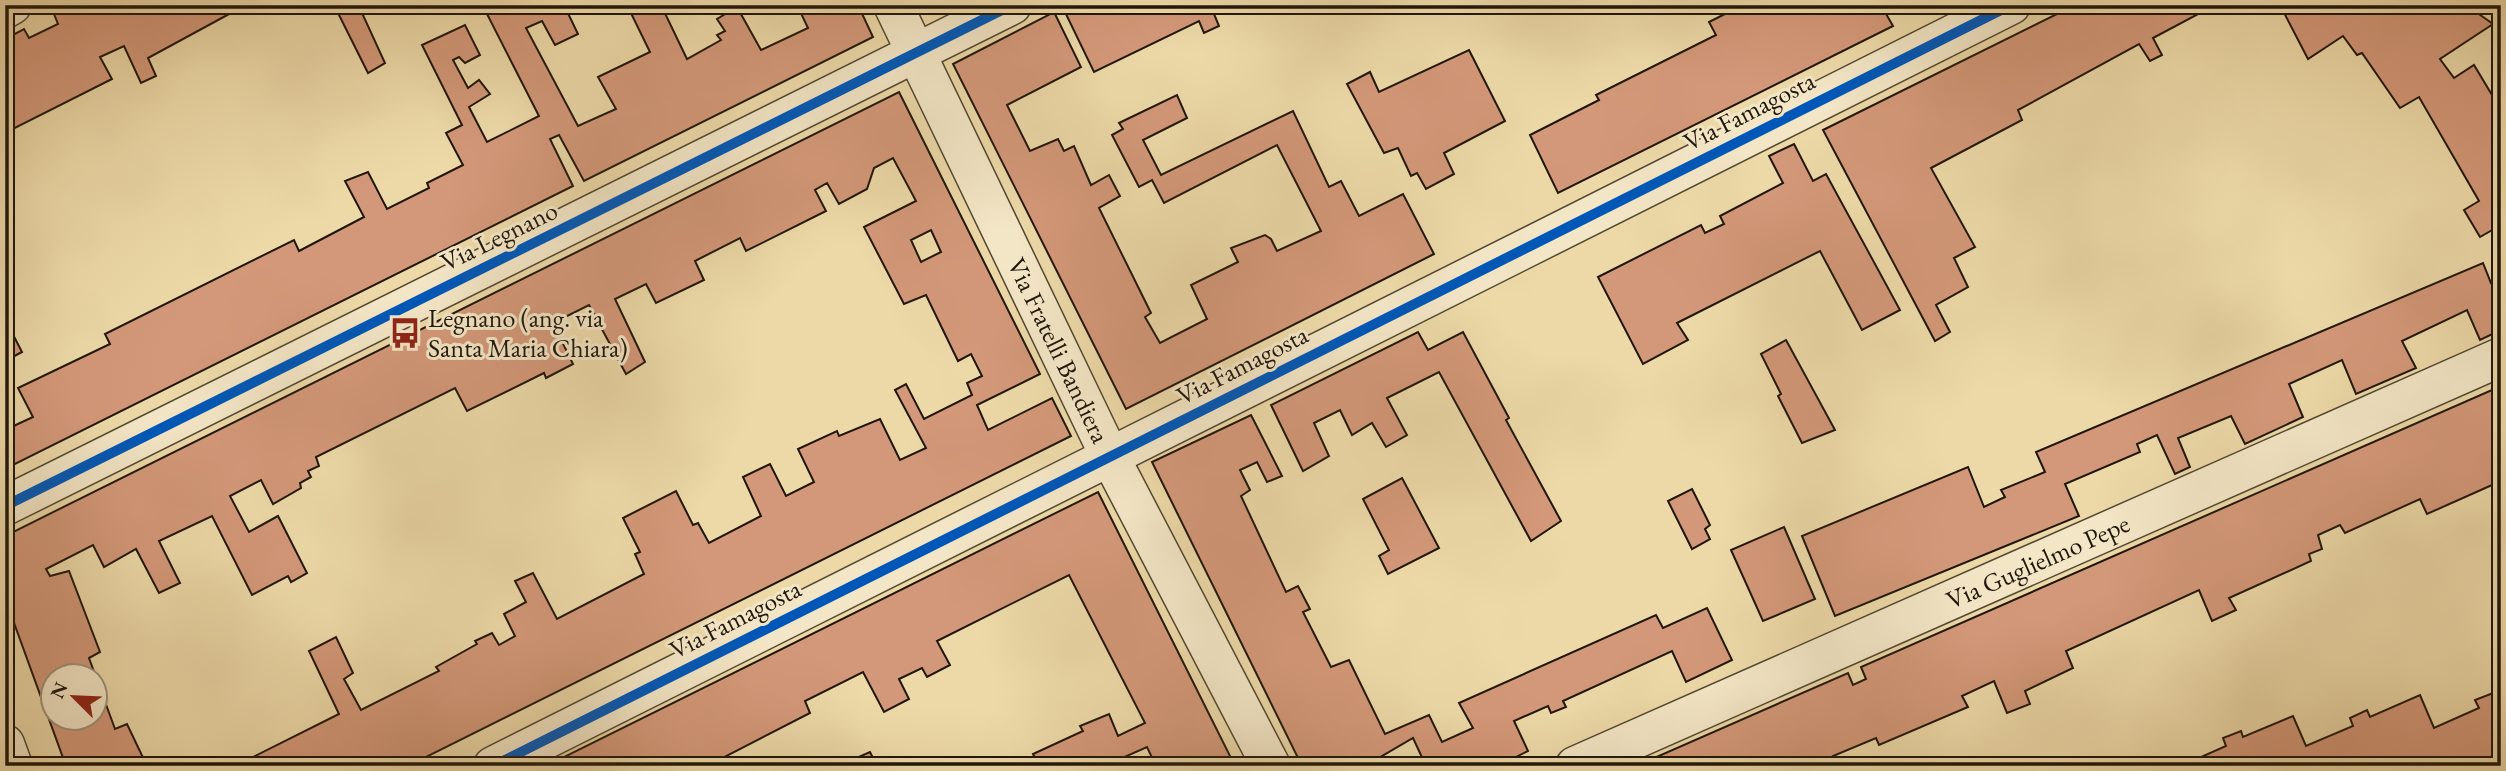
<svg xmlns="http://www.w3.org/2000/svg" width="2506" height="771" viewBox="0 0 2506 771" font-family="'EB Garamond',serif">
<style>
.building{fill:#d39879;stroke:#1f160a;stroke-width:2;fill-rule:evenodd}
.lines{fill:none;stroke-linecap:round;stroke-linejoin:round}
.minor-casing{stroke:#524732;stroke-width:41}
.minor{stroke:#f3e6c6;stroke-width:38}
.cycleway-casing{stroke:#f3e6c6;stroke-width:15}
.cycleway{stroke:#0057b8;stroke-width:10}
.labels{text-anchor:middle;dominant-baseline:central;stroke-width:6;stroke-linejoin:round;paint-order:stroke}
.street-label{font-size:26px;fill:#1f160a;stroke:#f3e6c6}
.poi-label{font-size:26px;fill:#1f160a;stroke:#f3e6c6;text-anchor:start}
</style>
<rect width="100%" height="100%" fill="#edd9a8"/>
<filter id="stains"><feTurbulence type="fractalNoise" baseFrequency=".00286" numOctaves="4"/><feColorMatrix values="0 0 0 0 .2 0 0 0 0 .09 0 0 0 0 .02 0 0 0 .5 -.17"/></filter>
<radialGradient id="worn" r=".72"><stop offset=".6" stop-color="#630" stop-opacity="0"/><stop offset="1" stop-color="#630" stop-opacity=".3"/></radialGradient>
<g class="building">
<path d="M72,5H227L231,13L148,58L156,76L141,83L124,46L100,57L112,79L5,133V39L24,29L29,38L58,24L54,14Z"/>
<path d="M334,5H377L362,13L385,63L368,73Z"/>
<path d="M505,5H564L578,34L555,45L542,21L526,28L578,126L616,109L598,77L650,52L627,5H661L687,59L721,40L717,35L725,31L717,19L737,7L761,50L808,28L797,5H858L873,37L584,181L559,135L550,139L573,186L5,469V430L33,417L18,388L110,344L105,334L294,240L299,251L364,217L345,181L368,172L387,209L429,188L427,183L463,165L446,133L462,125L422,45L465,25L480,55L465,63L459,57L453,60L468,88L479,80L490,94L469,107L487,142L539,116L487,14Z"/>
<path d="M1068,5H1231L1214,14L1219,26L1204,33L1199,21L1094,72L1063,8Z"/>
<path d="M1733,5H1790L1792,8L1798,5H1881L1893,26L1558,193L1530,135L1599,100L1596,95L1716,35L1709,22L1727,13L1724,10Z"/>
<path d="M2075,5H2204L2201,7L2204,11L2153,38L2162,55L2150,61L2139,44L2018,110L2022,120L1931,168L1975,247L1954,258L1968,287L1936,305L1950,332L1935,341L1823,130Z"/>
<path d="M2280,5H2466L2493,24L2440,59L2454,78L2474,65L2501,110V225L2480,237L2464,210L2479,201L2419,97L2400,108L2362,53L2357,55L2343,36L2308,59Z"/>
<path d="M1054,12L1081,67L1007,105L1030,151L1058,139L1064,151L1074,146L1091,185L1109,175L1120,196L1099,208L1151,313L1145,317L1160,343L1207,319L1191,285L1238,262L1231,248L1265,235L1271,239L1277,251L1321,231L1277,145L1164,203L1152,180L1139,187L1112,135L1123,129L1119,123L1177,95L1187,118L1143,140L1161,175L1293,111L1329,187L1341,181L1359,216L1403,194L1434,254L1126,409L953,64Z"/>
<path d="M1469,50L1505,121L1444,153L1454,174L1426,189L1417,173L1411,176L1398,148L1384,153L1347,84L1370,72L1379,92Z"/>
<path d="M899,92L1040,374L977,405L988,430L1052,398L1071,436L408,766H235L339,714L309,651L336,637L353,673L344,679L361,710L439,671L436,667L477,644L475,641L492,633L499,645L515,636L504,614L526,602L515,581L533,573L557,619L644,574L635,554L640,552L623,518L676,491L693,525L698,523L709,543L761,516L743,477L770,464L786,496L814,482L798,449L837,431L839,436L880,419L900,460L926,448L895,390L906,384L924,419L972,395L967,383L982,376L971,354L958,361L926,295L904,304L864,227L916,201L893,158L874,168L867,189L839,204L827,183L815,190L826,211L746,251L740,238L695,261L704,280L656,303L646,284L615,299L645,362L626,374L589,305L553,323L573,364L546,378L544,373L467,411L455,388L316,457L319,466L308,471L311,477L300,483L301,488L273,504L261,480L230,496L249,532L278,516L307,573L291,582L288,576L252,595L212,516L159,541L180,583L159,593L136,549L104,567L93,545L46,569L50,576L69,571L100,652L89,658L115,729L127,724L147,766H66L5,598V536ZM931,230L941,252L921,262L911,240ZM52,676H94V718H52Z"/>
<path d="M1794,144L1813,181L1826,174L1900,310L1862,330L1820,251L1677,323L1688,340L1643,364L1598,277L1701,225L1705,233L1724,224L1720,216L1783,183L1769,156Z"/>
<path d="M2483,263L2491,283L2501,278V330L2480,340L2467,310L2402,341L2416,368L2356,394L2342,360L2289,384L2303,417L2245,444L2231,416L2178,438L2190,467L2175,474L2157,435L2137,444L2140,452L2065,484L2079,516L1835,616L1802,536L1968,467L1984,507L2005,497L2001,490L2045,472L2036,452Z"/>
<path d="M5,319L22,352L5,361Z"/>
<path d="M1418,332L1428,350L1463,332L1509,418L1506,420L1561,521L1531,541L1439,372L1387,398L1407,435L1386,447L1372,423L1352,435L1340,410L1314,423L1329,456L1303,471L1271,405Z"/>
<path d="M1786,340L1835,430L1802,443L1778,396L1781,394L1761,354Z"/>
<path d="M2501,386V481L2427,514L2420,499L2345,533L2340,525L2318,535L2322,549L2309,554L2311,561L2229,598L2236,610L2212,621L2199,590L2066,651L2073,668L2025,691L2030,704L2007,713L1994,681L1962,696L1968,707L1879,745L1876,738L1833,756L1838,766H1822L1820,762L1812,766H1636L1848,673L1853,685L1866,679L1861,667Z"/>
<path d="M1251,415L1282,476L1267,482L1257,462L1240,470L1250,490L1241,496L1286,592L1298,586L1310,609L1303,612L1331,667L1349,660L1385,734L1429,715L1442,742L1473,728L1459,703L1656,615L1663,628L1707,608L1732,660L1686,682L1672,651L1563,701L1566,707L1551,713L1548,706L1514,721L1528,751L1498,766H1426L1413,738L1365,766H1302L1152,462Z"/>
<path d="M1402,478L1439,548L1388,574L1379,556L1389,550L1363,499Z"/>
<path d="M1692,489L1710,525L1705,529L1710,539L1692,549L1668,501Z"/>
<path d="M1098,492L1235,766H1156L1147,747L1104,766H1039L1033,754L1083,731L1080,726L1109,714L1118,736L1145,723L1069,575L937,641L950,665L927,677L922,668L899,679L909,699L884,712L863,672L805,701L810,713L707,766H546Z"/>
<path d="M1784,527L1815,599L1763,621L1731,550Z"/>
<path d="M2493,693L2495,699L2501,696V766H2181L2226,746L2223,738L2241,731L2243,737L2293,716L2306,746L2353,726L2350,718L2367,710L2370,717L2420,695L2434,728L2479,708L2475,700Z"/>
<path d="M870,752L877,766H838Z"/>
</g>
<g class="lines">
<defs>
<g id="minor">
<path id="s1" d="M893,5L1110,457L1271,766"/>
<path d="M5,9L12,5"/>
<path d="M5,506L1012,5"/>
<path d="M5,744L13,766"/>
<path d="M493,766L2011,5"/>
<path id="s2" d="M1575,766L2501,357"/>
</g>
</defs>
<use href="#minor" class="minor-casing"/>
<use href="#minor" class="minor"/>
<defs>
<g id="cycleway">
<path d="M5,506L1012,5"/>
<path d="M493,766L2011,5"/>
</g>
</defs>
<use href="#cycleway" class="cycleway-casing"/>
<use href="#cycleway" class="cycleway"/>
</g>
<defs>
<symbol id="bus-bare" viewBox="-9 -9 18 18"><path d="M-5-6H5V4H4V6H2V4H-2V6H-4V4H-5ZM-3.5-4V0h7V-4ZM-3.5 1.2v1.5H-2V1.2ZM2 1.2v1.5H3.5V1.2Z" fill="#8f2418" stroke="#f3e6c6" stroke-width="2.5" paint-order="stroke"/></symbol>
</defs>
<g fill-rule="evenodd">
<use href="#bus-bare" x="383" y="311" width="44" height="44"/>
</g>
<g class="labels">
<g class="street-label">
<text transform="translate(1749 111) rotate(-27)">Via Famagosta</text>
<text transform="translate(499 236) rotate(-26)">Via Legnano</text>
<text stroke="none"><textPath href="#s1" startOffset="383">Via Fratelli Bandiera</textPath></text>
<text transform="translate(1242 365) rotate(-27)">Via Famagosta</text>
<text stroke="none"><textPath href="#s2" startOffset="506">Via Guglielmo Pepe</textPath></text>
<text transform="translate(735 619) rotate(-27)">Via Famagosta</text>
</g>
<g class="poi-label">
<text x="428" y="318">Legnano (ang. via<tspan x="428" dy="30">Santa Maria Chiara)</tspan></text>
</g>
</g>
<rect width="2506" height="771" fill="none" stroke="#edd9a8" stroke-width="28"/>
<rect x="7" y="7" width="2492" height="757" fill="none" stroke="#1f160a" stroke-width="3.5"/>
<rect x="14" y="14" width="2478" height="743" fill="none" stroke="#1f160a" stroke-width="2"/>
<g transform="translate(74 697) rotate(294)"><circle r="33" fill="#f3e6c6" stroke="#9e937b" stroke-width="2"/>
<path d="M0-5L12 26L0 18L-12 26Z" fill="#8f2418"/>
<text y="-10" font-size="19" font-weight="bold" text-anchor="middle" fill="#1f160a">N</text>
</g>
<rect width="100%" height="100%" filter="url(#stains)"/>
<rect width="100%" height="100%" fill="url(#worn)"/>
</svg>
